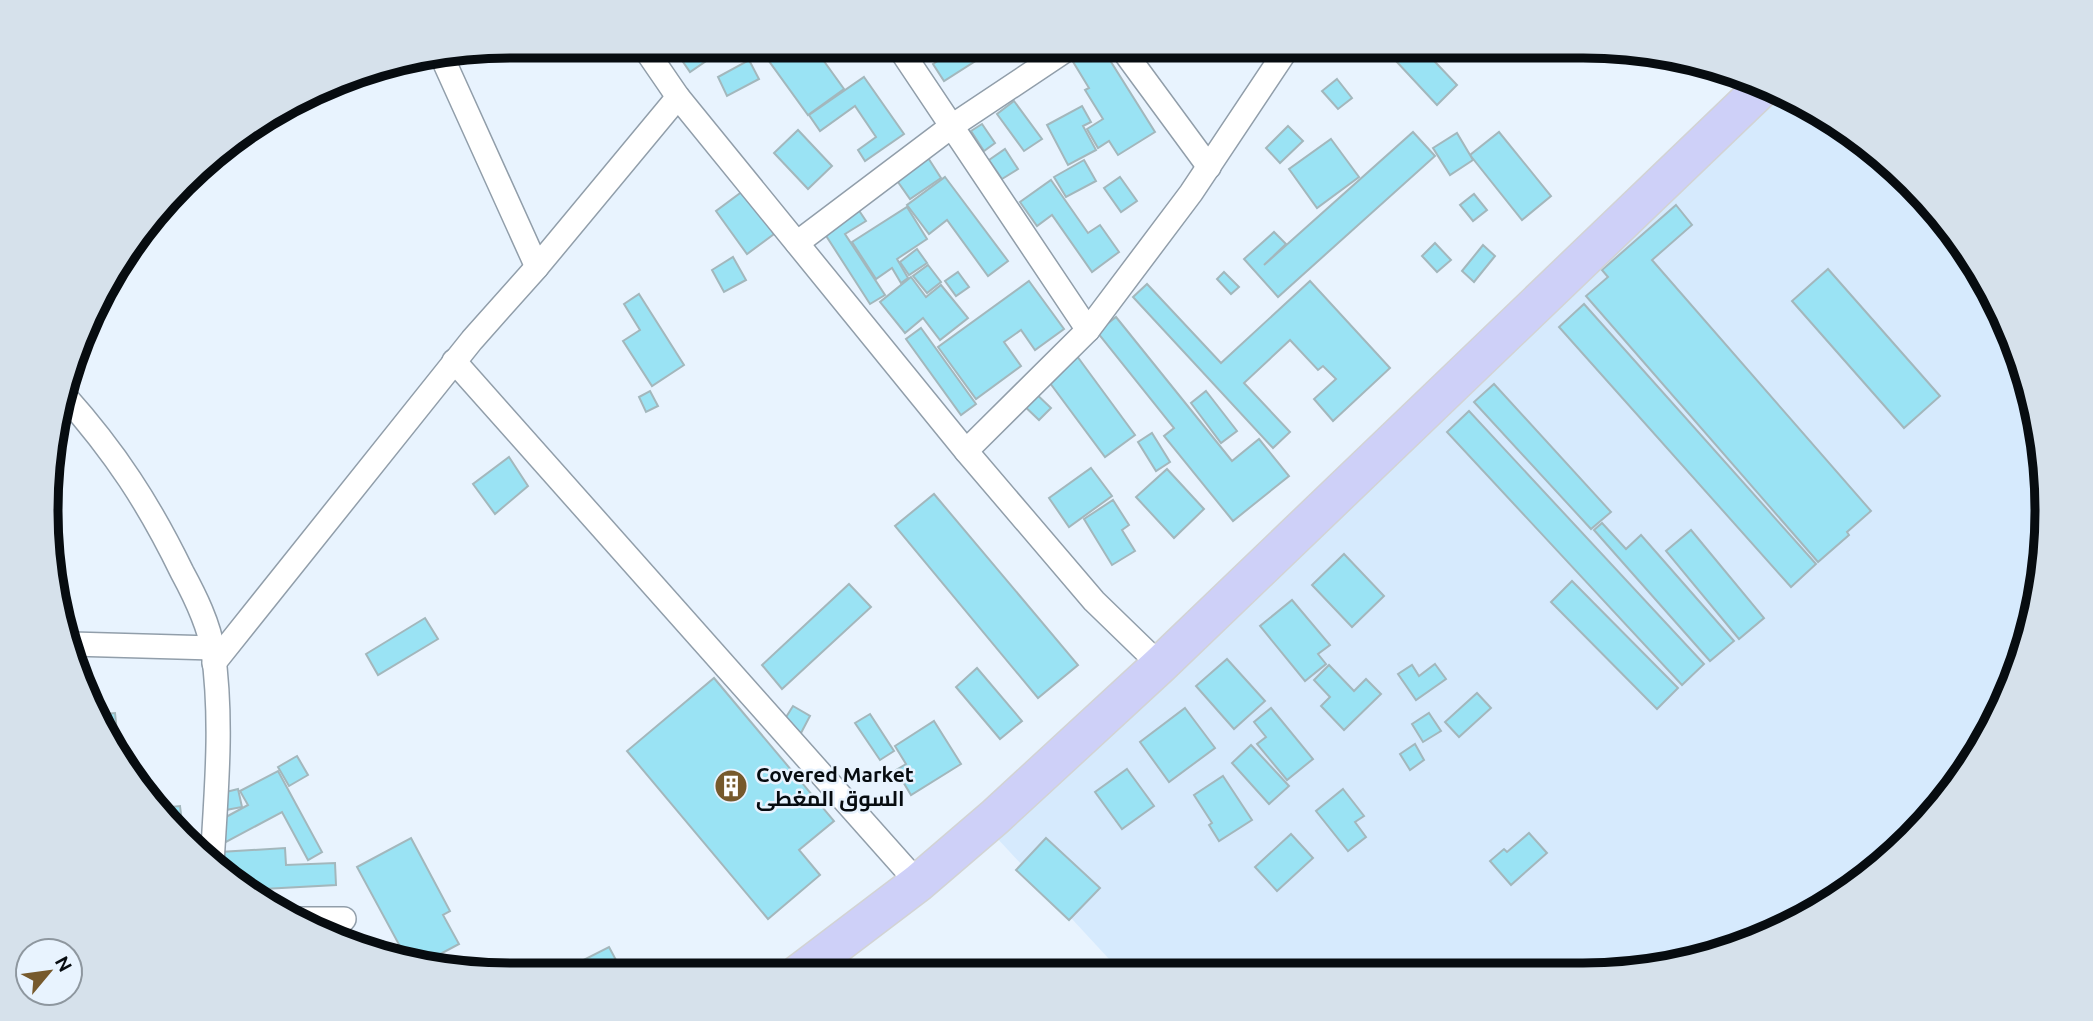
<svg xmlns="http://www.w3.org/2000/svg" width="2093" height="1021" viewBox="0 0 2093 1021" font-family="Ubuntu,Cairo,sans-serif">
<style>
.built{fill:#d6eafd}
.building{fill:#9ae3f4;stroke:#a3b7bc;stroke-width:2}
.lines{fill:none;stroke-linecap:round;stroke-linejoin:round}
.street-casing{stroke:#919eaa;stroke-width:26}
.primary-casing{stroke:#d2d3d4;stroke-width:40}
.street{stroke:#fff;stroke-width:23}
.primary{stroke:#ced0f8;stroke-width:37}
.labels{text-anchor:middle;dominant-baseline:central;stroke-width:5;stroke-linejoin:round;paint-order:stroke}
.poi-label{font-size:21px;font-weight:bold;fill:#070c10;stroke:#e8f3fe;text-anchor:start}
.rim{fill:none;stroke:#070c10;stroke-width:9}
</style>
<rect width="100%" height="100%" fill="#e8f3fe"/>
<path class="built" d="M1764,83L1841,124L1912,182L1969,252L2012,333L2039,420L2047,511L2038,602L2012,689L1951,794L1866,879L1761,940L1644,971L1122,973L984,824Z"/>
<g class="building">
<path d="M694,46H728L690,72L679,56Z"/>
<path d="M758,46H813L844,89L808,115Z"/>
<path d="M961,46H999L944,81L933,64Z"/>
<path d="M1096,46H1101L1155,132L1118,155L1109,141L1098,148L1087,129L1103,119L1085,90L1089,88L1072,60Z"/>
<path d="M1382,46H1420L1457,85L1437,105Z"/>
<path d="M749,60L759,79L727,96L718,77Z"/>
<path d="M864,77L904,134L865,161L858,150L876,137L855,106L820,131L809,115Z"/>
<path d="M1337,79L1352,98L1338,109L1322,91Z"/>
<path d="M1014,101L1042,139L1024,151L997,114Z"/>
<path d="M1082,106L1091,122L1083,126L1096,150L1068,165L1047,125Z"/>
<path d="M982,124L995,143L984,151L971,131Z"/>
<path d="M1288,126L1303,141L1280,163L1266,148Z"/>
<path d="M798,130L832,166L808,189L774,153Z"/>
<path d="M1413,132L1435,156L1278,297L1244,259L1274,232L1286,244L1264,265Z"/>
<path d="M1499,132L1551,196L1522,220L1470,155Z"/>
<path d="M1457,133L1473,160L1450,175L1433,148Z"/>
<path d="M1331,139L1359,177L1317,208L1289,169Z"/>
<path d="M1005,149L1018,169L1002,179L989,160Z"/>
<path d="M923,150L941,178L910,199L891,172Z"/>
<path d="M1084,160L1096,181L1066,197L1054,177Z"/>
<path d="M945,177L1008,261L988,276L947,220L929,234L907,205Z"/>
<path d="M1120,177L1137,201L1121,212L1104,188Z"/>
<path d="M1051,180L1088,233L1100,225L1119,252L1092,272L1052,215L1037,226L1020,202Z"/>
<path d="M743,191L774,234L747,254L716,211Z"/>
<path d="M1474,194L1487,210L1473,221L1460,205Z"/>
<path d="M1676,205L1692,225L1652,260L1871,511L1847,532L1849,535L1818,562L1586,296L1608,277L1602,270Z"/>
<path d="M907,207L927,239L897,259L908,278L901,283L892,268L876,279L852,242Z"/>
<path d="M858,209L866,221L845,234L885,295L870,304L823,231Z"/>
<path d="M1435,243L1451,260L1437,272L1422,256Z"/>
<path d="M1483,245L1495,256L1474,282L1462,271Z"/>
<path d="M917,249L927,263L909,275L900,262Z"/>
<path d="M733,257L746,280L724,292L712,270Z"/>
<path d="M928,265L941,282L927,293L913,276Z"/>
<path d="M1828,269L1940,396L1904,428L1792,301Z"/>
<path d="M958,272L969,287L956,296L945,281Z"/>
<path d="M1224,272L1239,287L1231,294L1217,279Z"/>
<path d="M911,277L926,297L941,285L968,318L940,340L923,318L905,333L880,302Z"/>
<path d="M1029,281L1064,329L1035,350L1021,330L1004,342L1021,366L976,399L938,347Z"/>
<path d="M1310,281L1390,368L1333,421L1314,399L1336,379L1323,366L1318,370L1290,340L1244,383L1290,432L1273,448L1133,297L1147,284L1221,363Z"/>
<path d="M639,294L684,365L652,386L623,341L640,330L624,304Z"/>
<path d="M1584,304L1816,564L1791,587L1559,327Z"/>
<path d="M1116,317L1232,461L1259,439L1289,476L1233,521L1164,436L1174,428L1097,332Z"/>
<path d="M921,328L976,404L961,415L906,339Z"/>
<path d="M1074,352L1135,435L1105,457L1044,375Z"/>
<path d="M1494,384L1611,512L1591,529L1474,402Z"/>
<path d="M1031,389L1051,408L1039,420L1019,401Z"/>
<path d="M650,391L658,406L646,412L639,397Z"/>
<path d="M1206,391L1237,431L1221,443L1191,403Z"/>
<path d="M1469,411L1704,664L1682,685L1447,432Z"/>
<path d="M1152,433L1170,462L1156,471L1138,442Z"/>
<path d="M509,457L528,486L495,514L473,484Z"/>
<path d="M1091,468L1112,496L1069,527L1049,498Z"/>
<path d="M1167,469L1204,509L1174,538L1136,497Z"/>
<path d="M934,494L1078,665L1038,698L895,526Z"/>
<path d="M1113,500L1129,525L1122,530L1135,551L1112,565L1084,519Z"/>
<path d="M1602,523L1626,549L1641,535L1734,641L1710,661L1594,530Z"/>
<path d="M1691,530L1764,618L1739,639L1666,551Z"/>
<path d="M1344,554L1384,596L1352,627L1312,585Z"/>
<path d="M1572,581L1678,688L1657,709L1551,602Z"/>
<path d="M849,584L871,607L782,689L762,665Z"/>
<path d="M1292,600L1330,645L1318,654L1326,664L1305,681L1260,626Z"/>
<path d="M425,618L438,639L378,675L366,654Z"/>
<path d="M1227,659L1265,701L1234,729L1196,686Z"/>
<path d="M1435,664L1446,679L1416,700L1398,674L1412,665L1419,676Z"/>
<path d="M1329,665L1354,691L1366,679L1381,694L1344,730L1321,706L1330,697L1314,680Z"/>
<path d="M977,668L1022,721L1000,739L956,687Z"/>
<path d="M714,678L834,821L799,850L820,875L768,919L627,751Z"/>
<path d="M1477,693L1491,708L1459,737L1445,722Z"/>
<path d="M793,706L810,716L801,733L783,722Z"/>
<path d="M1185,708L1215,748L1169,782L1140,742Z"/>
<path d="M1271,708L1313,759L1287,780L1257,744L1266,737L1254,722Z"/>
<path d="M115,713L119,752L93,715Z"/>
<path d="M1429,713L1441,731L1423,742L1412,724Z"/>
<path d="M870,714L894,751L880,760L855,723Z"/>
<path d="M934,721L961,764L911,795L896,770L906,764L895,746Z"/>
<path d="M1415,744L1424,760L1410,770L1400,754Z"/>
<path d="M1251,745L1289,786L1269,804L1232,763Z"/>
<path d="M297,756L308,775L289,786L278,767Z"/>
<path d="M1127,769L1154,806L1122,829L1095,792Z"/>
<path d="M278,771L322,852L308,860L282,812L226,842L215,823L248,805L240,791Z"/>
<path d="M1223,776L1252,820L1219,841L1209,825L1212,823L1194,795Z"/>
<path d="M238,789L242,807L226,810L222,793Z"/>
<path d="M1343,789L1364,816L1355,822L1366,837L1348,851L1316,811Z"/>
<path d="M180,806L182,822L171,824L160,808Z"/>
<path d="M1529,833L1547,853L1511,885L1490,861L1504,849L1507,852Z"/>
<path d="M1291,834L1313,858L1277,891L1255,867Z"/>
<path d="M411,838L450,911L443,915L459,944L418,966L409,963L357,867Z"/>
<path d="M1046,838L1100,888L1069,920L1016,870Z"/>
<path d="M285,848L286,865L335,863L336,885L243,890L221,872L220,852Z"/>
<path d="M383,941L394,959L373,952L371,948Z"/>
<path d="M609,947L624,975H554Z"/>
<path d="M1117,961L1130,973H1106Z"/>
</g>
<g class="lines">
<defs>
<g id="street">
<path d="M643,46L678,97L966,451L1094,601L1160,665"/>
<path d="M898,46L1088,330"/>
<path d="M1120,46L1209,167"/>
<path d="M442,57L537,267"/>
<path d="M797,243L952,126L1072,46"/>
<path d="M454,361L918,883"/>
<path d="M64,395C115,452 149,504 182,572C195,596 209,624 213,651C223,722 216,793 212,864"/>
<path d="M966,451L1088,330L1191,193L1289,46"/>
<path d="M72,644L213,648"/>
<path d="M214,663L472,340L537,267L678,97"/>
<path d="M294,919H344"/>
</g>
<path id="primary" d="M798,974L918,883L995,817L1160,665L1766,84"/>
</defs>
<use href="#street" class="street-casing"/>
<use href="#primary" class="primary-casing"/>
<use href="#street" class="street"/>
<use href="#primary" class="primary"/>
</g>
<defs>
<symbol id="building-disc" viewBox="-11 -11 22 22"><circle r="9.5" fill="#76592c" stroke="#e8f3fe"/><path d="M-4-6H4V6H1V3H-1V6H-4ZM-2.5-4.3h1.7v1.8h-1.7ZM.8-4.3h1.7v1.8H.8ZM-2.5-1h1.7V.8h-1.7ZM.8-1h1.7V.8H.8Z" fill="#fff"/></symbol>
</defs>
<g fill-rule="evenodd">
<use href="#building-disc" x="712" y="767" width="38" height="38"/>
</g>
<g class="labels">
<g class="poi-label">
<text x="756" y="774">Covered Market<tspan x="756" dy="24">السوق المغطى</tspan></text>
</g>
</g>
<path d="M0 0H2093V1021H0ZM510 58H1583A452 452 0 0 1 2035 510V511A452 452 0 0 1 1583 963H510A452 452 0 0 1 58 511V510A452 452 0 0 1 510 58Z" fill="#d6e1eb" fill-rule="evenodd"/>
<path class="rim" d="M510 58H1583A452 452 0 0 1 2035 510V511A452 452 0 0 1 1583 963H510A452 452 0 0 1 58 511V510A452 452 0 0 1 510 58Z"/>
<g transform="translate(49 972) rotate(61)"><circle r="33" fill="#e8f3fe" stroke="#8e979f" stroke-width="2"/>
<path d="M0-5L12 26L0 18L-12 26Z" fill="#76592c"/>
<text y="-10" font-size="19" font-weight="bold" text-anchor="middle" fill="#070c10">N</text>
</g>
</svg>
